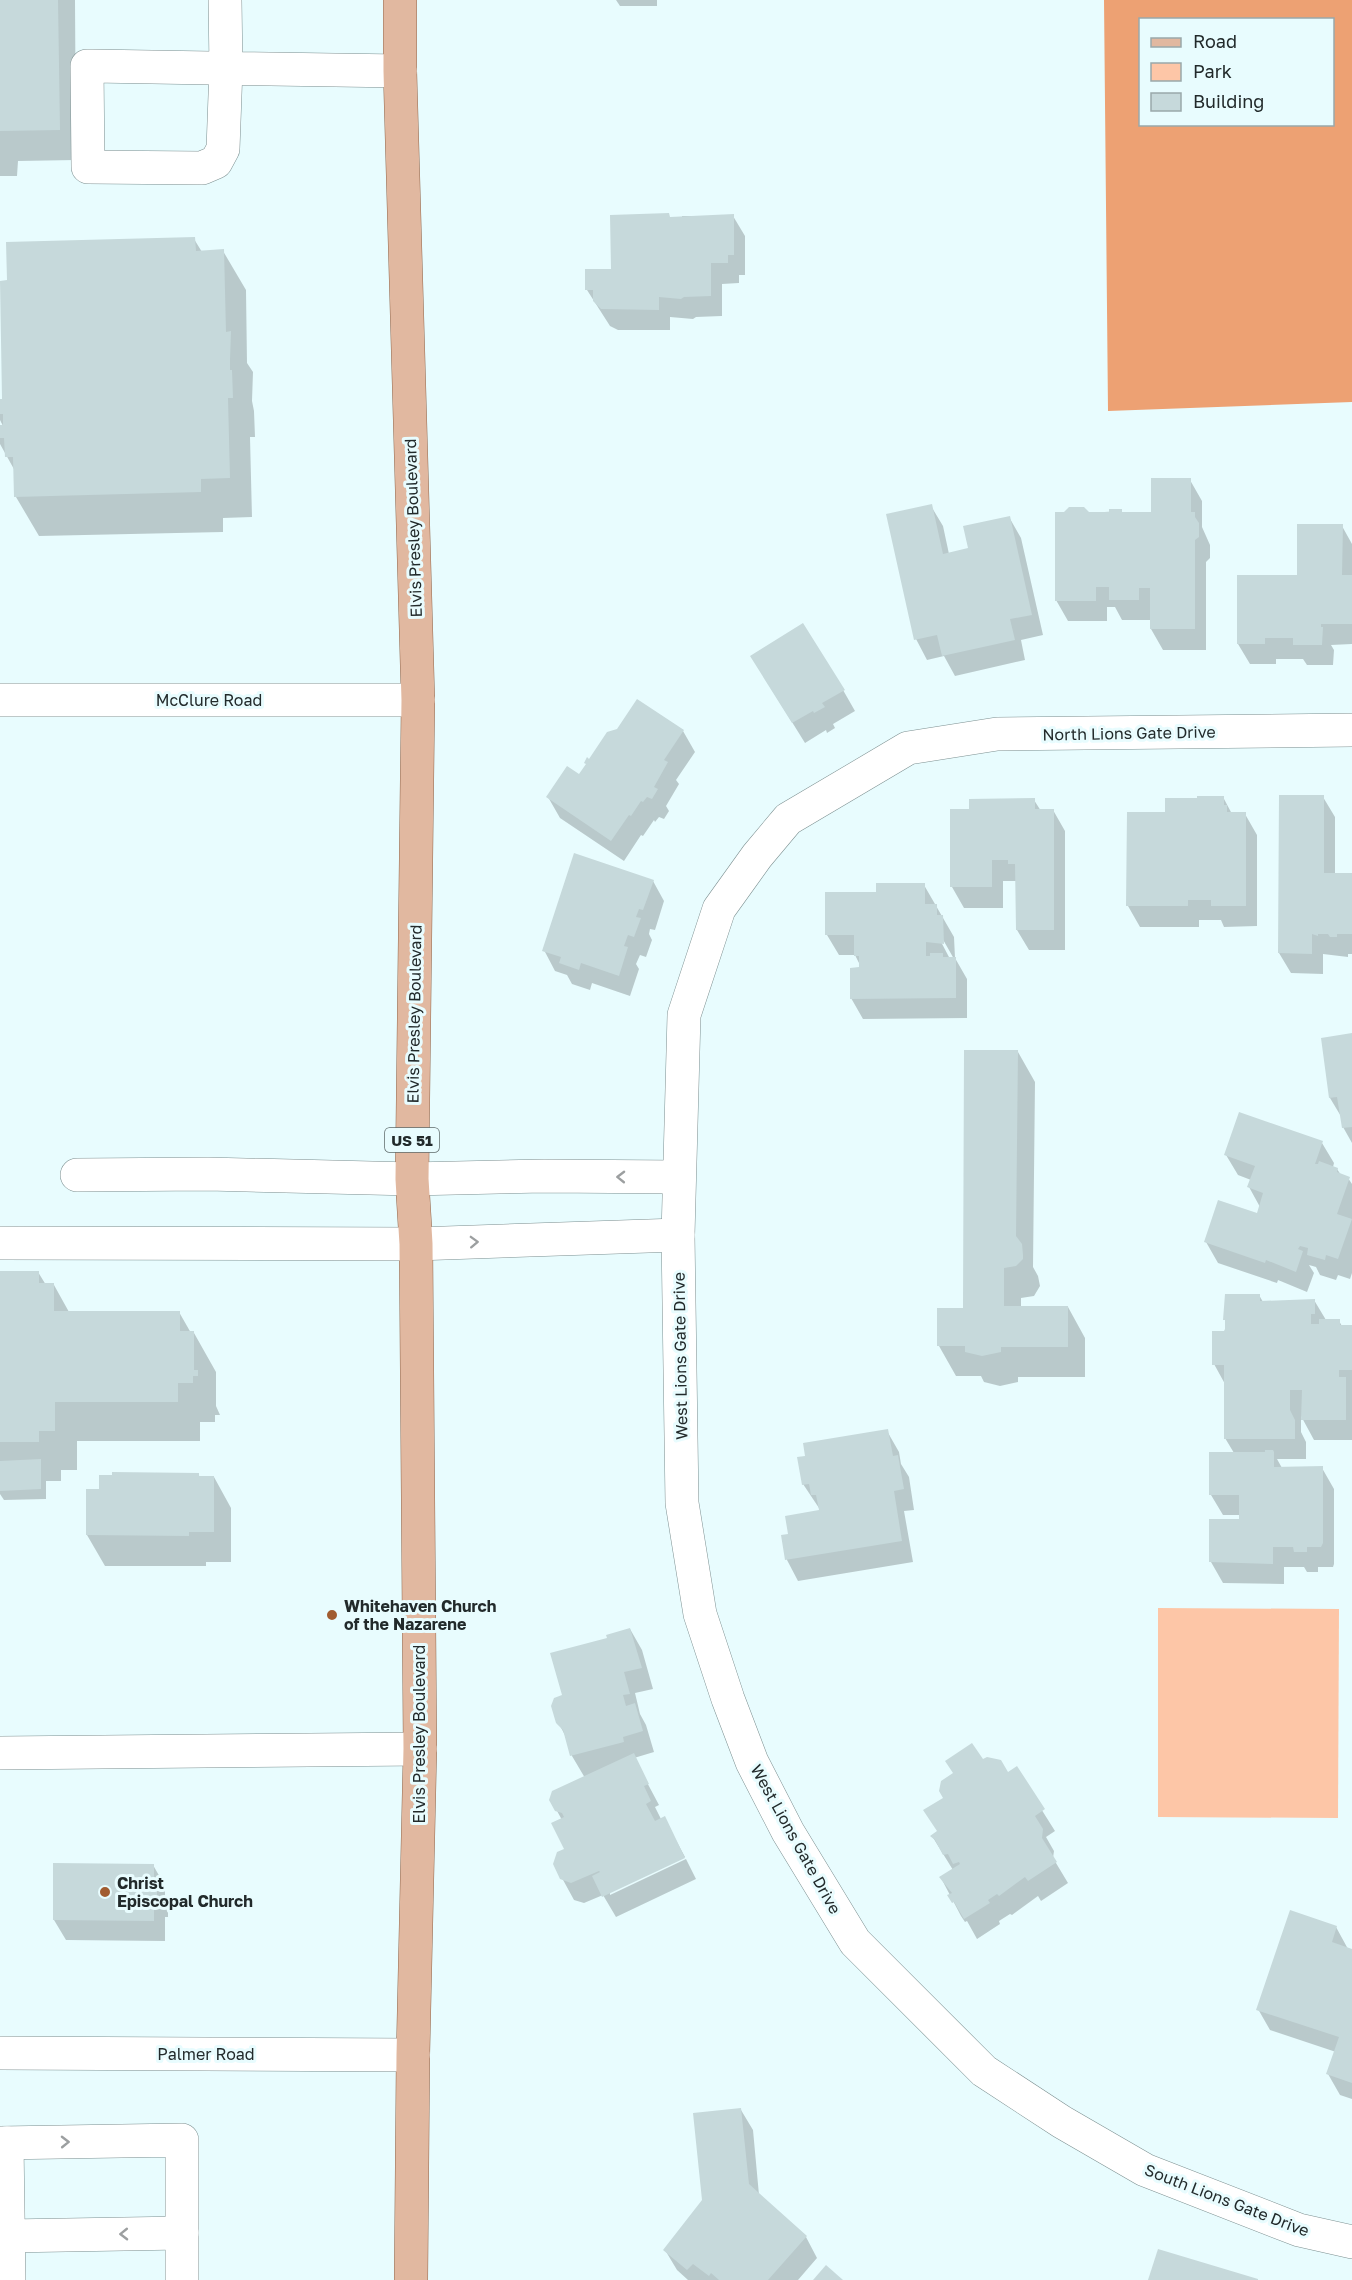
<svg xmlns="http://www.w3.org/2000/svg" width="1352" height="2280" viewBox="0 0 1352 2280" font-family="'Golos Text',sans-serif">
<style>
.green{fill:#fdc6a7}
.forest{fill:#eda173;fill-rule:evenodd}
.shadow{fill:#0003;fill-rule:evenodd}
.building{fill:#c6d9db}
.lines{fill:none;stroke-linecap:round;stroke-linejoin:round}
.minor-casing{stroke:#7d9091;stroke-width:34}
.major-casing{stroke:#91684e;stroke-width:34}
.minor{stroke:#fff;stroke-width:33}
.major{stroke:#e1b8a0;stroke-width:33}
.oneway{stroke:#9c9fa0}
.poi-dot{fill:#a15c30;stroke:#e8fcfe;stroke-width:2}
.labels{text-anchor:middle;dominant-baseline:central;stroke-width:6;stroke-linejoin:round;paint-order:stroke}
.shield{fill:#e8fcfe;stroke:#5d696a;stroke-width:1.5}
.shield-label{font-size:15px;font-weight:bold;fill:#222a2b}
.street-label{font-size:16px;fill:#222a2b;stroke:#e8fcfe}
.poi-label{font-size:16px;font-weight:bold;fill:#222a2b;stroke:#e8fcfe;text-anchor:start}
</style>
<rect width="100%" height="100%" fill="#e8fcfe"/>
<path class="green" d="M1158,1608L1339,1609L1338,1818L1158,1817Z"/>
<path class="forest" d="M1104,0H1352V402L1108,411ZM1140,20H1332V124H1140Z"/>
<g class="shadow">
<path d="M0,0H75L76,160L18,161L17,176H0Z"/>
<path d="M616,0H657V6H620Z"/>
<path d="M682,216H733L745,236V275H739V283L722,284V316L696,317L693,319L670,317V330H618L610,326L587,290L612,270L670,218H682Z"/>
<path d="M194,239L202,252L223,251L246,290L247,363L253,372L252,401L254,411L255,437H250L252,517L223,518V532L39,536L16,497L15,471L0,444V426H3L0,420V401H4Z"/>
<path d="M1190,480L1202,501V527L1210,545V558L1206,562V650H1163L1151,629V620H1122L1115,607H1107V621H1068L1056,600L1088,513L1121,511L1122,513H1153Z"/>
<path d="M931,506L943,526L949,554L970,549L1009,517L1021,538L1043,635L1021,640L1025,660L955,676L944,656L927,660L916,639Z"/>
<path d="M1342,526L1352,544V644L1331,645L1334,650L1333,665H1307L1303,659H1276V664H1250L1238,644Z"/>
<path d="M764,677L843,690L855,711L833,724L835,728L827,733L826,730L805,743Z"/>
<path d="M683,731L695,752L676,780L679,784L666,806L669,811L664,819L659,817L655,822L654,820L643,836L641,835L624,861L560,818L548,797L580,776Z"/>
<path d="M1223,797L1232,814H1245L1257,835V926L1224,927L1221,920H1199V927H1140L1128,906L1129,813H1167Z"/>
<path d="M1323,797L1335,817V875H1352V954H1348V957L1323,954V974L1291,973L1279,953Z"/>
<path d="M1034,800L1041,811L1053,810L1065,831V950H1029L1017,930V881H1003V908H964L952,887L971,811Z"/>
<path d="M653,881L664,901L655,930L650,929L649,934L652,940L646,957L640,955L636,964L639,969L630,996L592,983L590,990L572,984L567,975L555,971L544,950Z"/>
<path d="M924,885L954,937L955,958L967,979V1018L863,1019L851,998L860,965L855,955H839L827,935L878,893ZM941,936L954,959H950L939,938Z"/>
<path d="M1352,1035V1143L1343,1127L1342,1118L1330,1098L1323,1039Z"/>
<path d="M1018,1052L1035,1082L1033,1267L1038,1276L1040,1286L1034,1296L1021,1298V1307H1068L1085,1338V1377H1018V1382L1000,1386L984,1382L981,1376H956L939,1346L964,1310Z"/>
<path d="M1322,1143L1334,1163L1333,1167L1337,1169L1341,1175L1348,1178L1352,1184V1273L1350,1279L1338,1275L1336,1280L1320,1275L1316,1267L1309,1265L1314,1273L1307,1292L1278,1280L1277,1283L1218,1263L1206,1242L1258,1215L1260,1207L1249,1187L1251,1180L1238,1175L1226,1155Z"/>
<path d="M0,1272H38L46,1285H54L69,1312H179L191,1333H194L216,1372V1406L220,1415H215V1422H200V1441H77V1470H61V1481H46V1499L4,1500L0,1494Z"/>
<path d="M1226,1295H1259L1263,1302L1314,1300L1326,1320L1339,1321L1342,1326L1352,1328V1440H1314L1301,1416V1432L1306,1442V1459H1277L1282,1468H1322L1334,1489V1564L1333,1567H1318V1572H1307L1304,1567H1284V1584L1223,1583L1211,1562L1241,1521V1515H1223L1211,1495L1234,1453L1225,1438V1384L1214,1364L1227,1324L1225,1320Z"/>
<path d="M887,1431L899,1452L901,1464L909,1477L914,1510L904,1511L913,1562L798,1581L787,1560L783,1537L790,1535L821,1511L803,1484Z"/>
<path d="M198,1474L200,1477H214L231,1508V1562H206V1566H105L87,1535L88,1491Z"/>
<path d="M630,1629L642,1650L653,1689L635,1693L640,1714L646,1725L654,1752L634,1758L659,1805L655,1807L661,1819L664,1818L685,1857L610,1892V1895L686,1859L696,1879L616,1917L603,1895L584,1903L574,1900L562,1878L566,1850L562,1820L551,1800L585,1778L572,1756L567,1739L558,1722L564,1696L609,1639Z"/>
<path d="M982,1761L1008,1774L1016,1769L1055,1831L1046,1837L1054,1851L1053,1858L1068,1883L1041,1901L1038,1896L1012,1915L1010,1914L999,1921L1000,1924L977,1939L967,1921L965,1922L961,1916L941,1878L953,1870L932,1836L938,1832L945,1798Z"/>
<path d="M153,1865L165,1886V1904L168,1908V1917H165V1941L66,1940L54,1920Z"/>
<path d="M1336,1927L1348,1949L1352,1951V2099L1340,2095L1328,2074L1336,2052L1270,2030L1258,2009Z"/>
<path d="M741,2110L753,2130L759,2195L806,2237L817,2258L798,2280H688L677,2270L665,2250L704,2201Z"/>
</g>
<g class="building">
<path d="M0,0H58L60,130L0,131Z"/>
<path d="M669,213L670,217L734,214V255H728V263H711V296L684,297L681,299L659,297V310L601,309L593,301V290H585V269H611L610,215Z"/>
<path d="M195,237L196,251L224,249L226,332L231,331L230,360V370H232L233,398H228L230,478L201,479V492L14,497L13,457H5L4,438H0V425H3V414H0V399H2L0,281L7,280L6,242Z"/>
<path d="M1151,478H1191V512H1195V517L1199,523V537L1195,540V629H1150V588H1139V600H1109V587H1096V601H1055V512H1064L1069,507H1084L1089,512H1109V509H1122V512H1151Z"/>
<path d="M932,504L943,554L968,548L963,526L1010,516L1032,615L1010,619L1015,640L942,656L937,635L914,640L886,514Z"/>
<path d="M1297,524H1343L1342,575H1352V624H1321V627H1323L1322,645H1293V638H1265V644H1237V575H1297Z"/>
<path d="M803,623L845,690L822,703L825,707L814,713L813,711L792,723L750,656Z"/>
<path d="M637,699L684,730L664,760L668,762L654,787L658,789L652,799L647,797L643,802L641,801L631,816L629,815L611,841L546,797L567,766L579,774L586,764L584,763L587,757L589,759L607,732L617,729Z"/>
<path d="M1279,795H1324V873H1352V934H1337V937H1330L1328,934H1318V936L1312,934V954L1278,953Z"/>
<path d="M1197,796H1224V805H1227V812H1246V906H1211V900H1188V906H1126L1127,812H1165V798H1197Z"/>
<path d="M1035,798V809H1054V930H1016L1015,864H1008V860H992V887H950V809H969V799Z"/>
<path d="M574,853L654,880L643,910L639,909L636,917L641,918L634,937L628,935L624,946L628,947L619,976L581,963L579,970L559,963L561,957L542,951Z"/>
<path d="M876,883H925V904H937V915H943L944,944L926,942V956H930V953H943V957H956V998L850,999V968L859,967V956H854V935H825V892H876Z"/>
<path d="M1352,1033V1127L1342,1128L1337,1097L1329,1098L1321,1038Z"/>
<path d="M964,1050H1018L1016,1236L1022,1244L1023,1255V1259L1016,1266L1004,1268V1306H1068V1347H1001V1352L982,1356L965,1352V1346H937V1308H963Z"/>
<path d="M1239,1112L1323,1141L1315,1164H1318L1319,1161L1338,1168L1337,1172L1350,1177L1337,1214L1352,1219L1338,1259L1326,1255L1325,1260L1307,1255L1308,1248L1300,1246L1298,1249L1303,1251L1296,1272L1266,1260L1265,1263L1204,1242L1218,1200L1257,1213L1263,1193L1247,1187L1255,1166L1224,1155Z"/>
<path d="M0,1271H39V1283H54V1311H180V1331H194V1370H198V1376H193V1383H178V1402H55V1431H39V1442H0Z"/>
<path d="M1225,1294H1260V1301L1315,1299V1314H1311V1324H1319V1319H1340V1325H1352V1370H1339V1377H1346V1420H1301L1302,1390H1290V1410L1295,1420V1439H1224V1365H1212V1331H1224L1225,1329V1320H1223Z"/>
<path d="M888,1429L893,1456L898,1455L904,1489L894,1491L902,1541L785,1560L781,1535L788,1534L785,1516L819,1510L816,1495H811L809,1484L802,1485L797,1457L805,1456L803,1443Z"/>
<path d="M1265,1450H1273L1274,1452V1467L1323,1466V1543L1321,1547H1307V1552H1294L1293,1547H1273V1564L1209,1562V1519H1239V1495H1209V1452H1265Z"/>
<path d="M41,1459V1489L0,1491V1461Z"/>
<path d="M112,1472L199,1473V1476H214V1532H189V1536L86,1535V1489H99V1475H112Z"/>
<path d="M630,1628L642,1668L624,1672L630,1694L623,1695L626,1706L635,1703L643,1731L623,1737L624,1742L570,1756L563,1730L556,1723L551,1706L554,1698L562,1695L550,1653L607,1638L606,1635Z"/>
<path d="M972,1743L983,1759L987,1757L1001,1760L1008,1772L1017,1766L1045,1809L1035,1816L1043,1829L1042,1838L1057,1862L1028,1881L1025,1877L999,1896L997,1894L988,1900L990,1903L964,1919L954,1902L952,1903L947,1895L952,1893L939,1877L960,1864L959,1862L953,1864L948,1854L943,1855L935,1840L930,1836L937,1831L923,1810L943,1798L939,1791L941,1781L953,1773L945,1761Z"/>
<path d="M634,1753L649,1784L644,1786L651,1801L646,1804L655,1821L665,1816L685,1858L602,1897L592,1876L600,1872L599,1871L571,1883L560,1879L553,1864L557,1852L564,1849L551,1823L564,1817L562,1813L555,1811L549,1800L552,1791Z"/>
<path d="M53,1863L154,1864V1886H157V1897H154V1921L53,1920Z"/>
<path d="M1290,1910L1337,1926L1332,1942L1352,1949V2083L1326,2074L1339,2037L1256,2010Z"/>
<path d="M741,2108L749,2184L807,2236L768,2280H719L711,2273L709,2276L693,2264L687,2270L663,2250L702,2200L693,2113Z"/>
<path d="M1158,2249L1258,2279V2280H1148Z"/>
<path d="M826,2265L843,2280H813Z"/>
</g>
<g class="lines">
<defs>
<g id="minor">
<path d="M225,0L226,68L223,149L216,162L202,168L88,167L87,66C191,68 295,69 400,71"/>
<path d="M0,700H418"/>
<path d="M1352,730L997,734L908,748L788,819L757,856L719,909L684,1015L678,1235L682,1503L700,1614L728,1699L752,1762L788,1832L855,1942L984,2071L1062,2122L1145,2170L1299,2230L1352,2242"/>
<path d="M77,1175L208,1174L412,1179L544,1176L679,1177"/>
<path d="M0,1243L416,1244L678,1235"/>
<path d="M0,1753L420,1749"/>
<path d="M0,2053L413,2055"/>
<path d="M0,2143L182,2140V2280"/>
<path d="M7,2143L9,2280"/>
<path d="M8,2236L182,2233"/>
</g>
<path id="major" d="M400,0V71L418,700L412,1179L416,1244L420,1749L413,2055L411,2280"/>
</defs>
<use href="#minor" class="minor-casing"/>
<use href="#major" class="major-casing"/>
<use href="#minor" class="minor"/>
<use href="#major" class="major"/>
</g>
<defs><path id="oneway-chevron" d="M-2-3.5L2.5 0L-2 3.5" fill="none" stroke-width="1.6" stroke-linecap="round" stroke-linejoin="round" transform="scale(1.5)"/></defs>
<g class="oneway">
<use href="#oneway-chevron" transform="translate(621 1177) rotate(-179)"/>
<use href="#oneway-chevron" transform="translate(474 1242) rotate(-2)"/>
<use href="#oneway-chevron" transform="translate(65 2142) rotate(-1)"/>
<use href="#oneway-chevron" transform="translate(124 2234) rotate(179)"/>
</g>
<g class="poi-dot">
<circle cx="332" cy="1615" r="6"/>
<circle cx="105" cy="1892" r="6"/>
</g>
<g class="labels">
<rect class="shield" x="385" y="1128" width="54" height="24" rx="4.5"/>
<g class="shield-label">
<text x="412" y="1140">US 51</text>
</g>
<g class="street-label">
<text transform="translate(413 528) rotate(-92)">Elvis Presley Boulevard</text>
<text x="209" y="700">McClure Road</text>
<text transform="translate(1129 733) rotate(-1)">North Lions Gate Drive</text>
<text transform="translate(414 1014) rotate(-89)">Elvis Presley Boulevard</text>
<text transform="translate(680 1356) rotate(-91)">West Lions Gate Drive</text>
<text transform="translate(419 1734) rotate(-90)">Elvis Presley Boulevard</text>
<text transform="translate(796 1839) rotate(61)">West Lions Gate Drive</text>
<text x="206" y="2054">Palmer Road</text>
<text transform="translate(1227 2200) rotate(21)">South Lions Gate Drive</text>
</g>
<g class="poi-label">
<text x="344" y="1606">Whitehaven Church<tspan x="344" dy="18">of the Nazarene</tspan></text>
<text x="117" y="1883">Christ<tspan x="117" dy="18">Episcopal Church</tspan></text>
</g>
</g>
<rect x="1139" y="18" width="195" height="108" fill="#e8fcfe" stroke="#99a8aa" stroke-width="1.5"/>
<rect x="1151" y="38" width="30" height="9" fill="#e1b8a0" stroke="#99a8aa" stroke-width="1.5"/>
<text x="1193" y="48" font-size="18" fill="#222a2b">Road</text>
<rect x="1151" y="63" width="30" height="18" fill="#fdc6a7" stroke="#99a8aa" stroke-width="1.5"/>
<text x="1193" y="78" font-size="18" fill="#222a2b">Park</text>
<rect x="1151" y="93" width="30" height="18" fill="#c6d9db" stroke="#99a8aa" stroke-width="1.5"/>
<text x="1193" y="108" font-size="18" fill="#222a2b">Building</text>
</svg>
